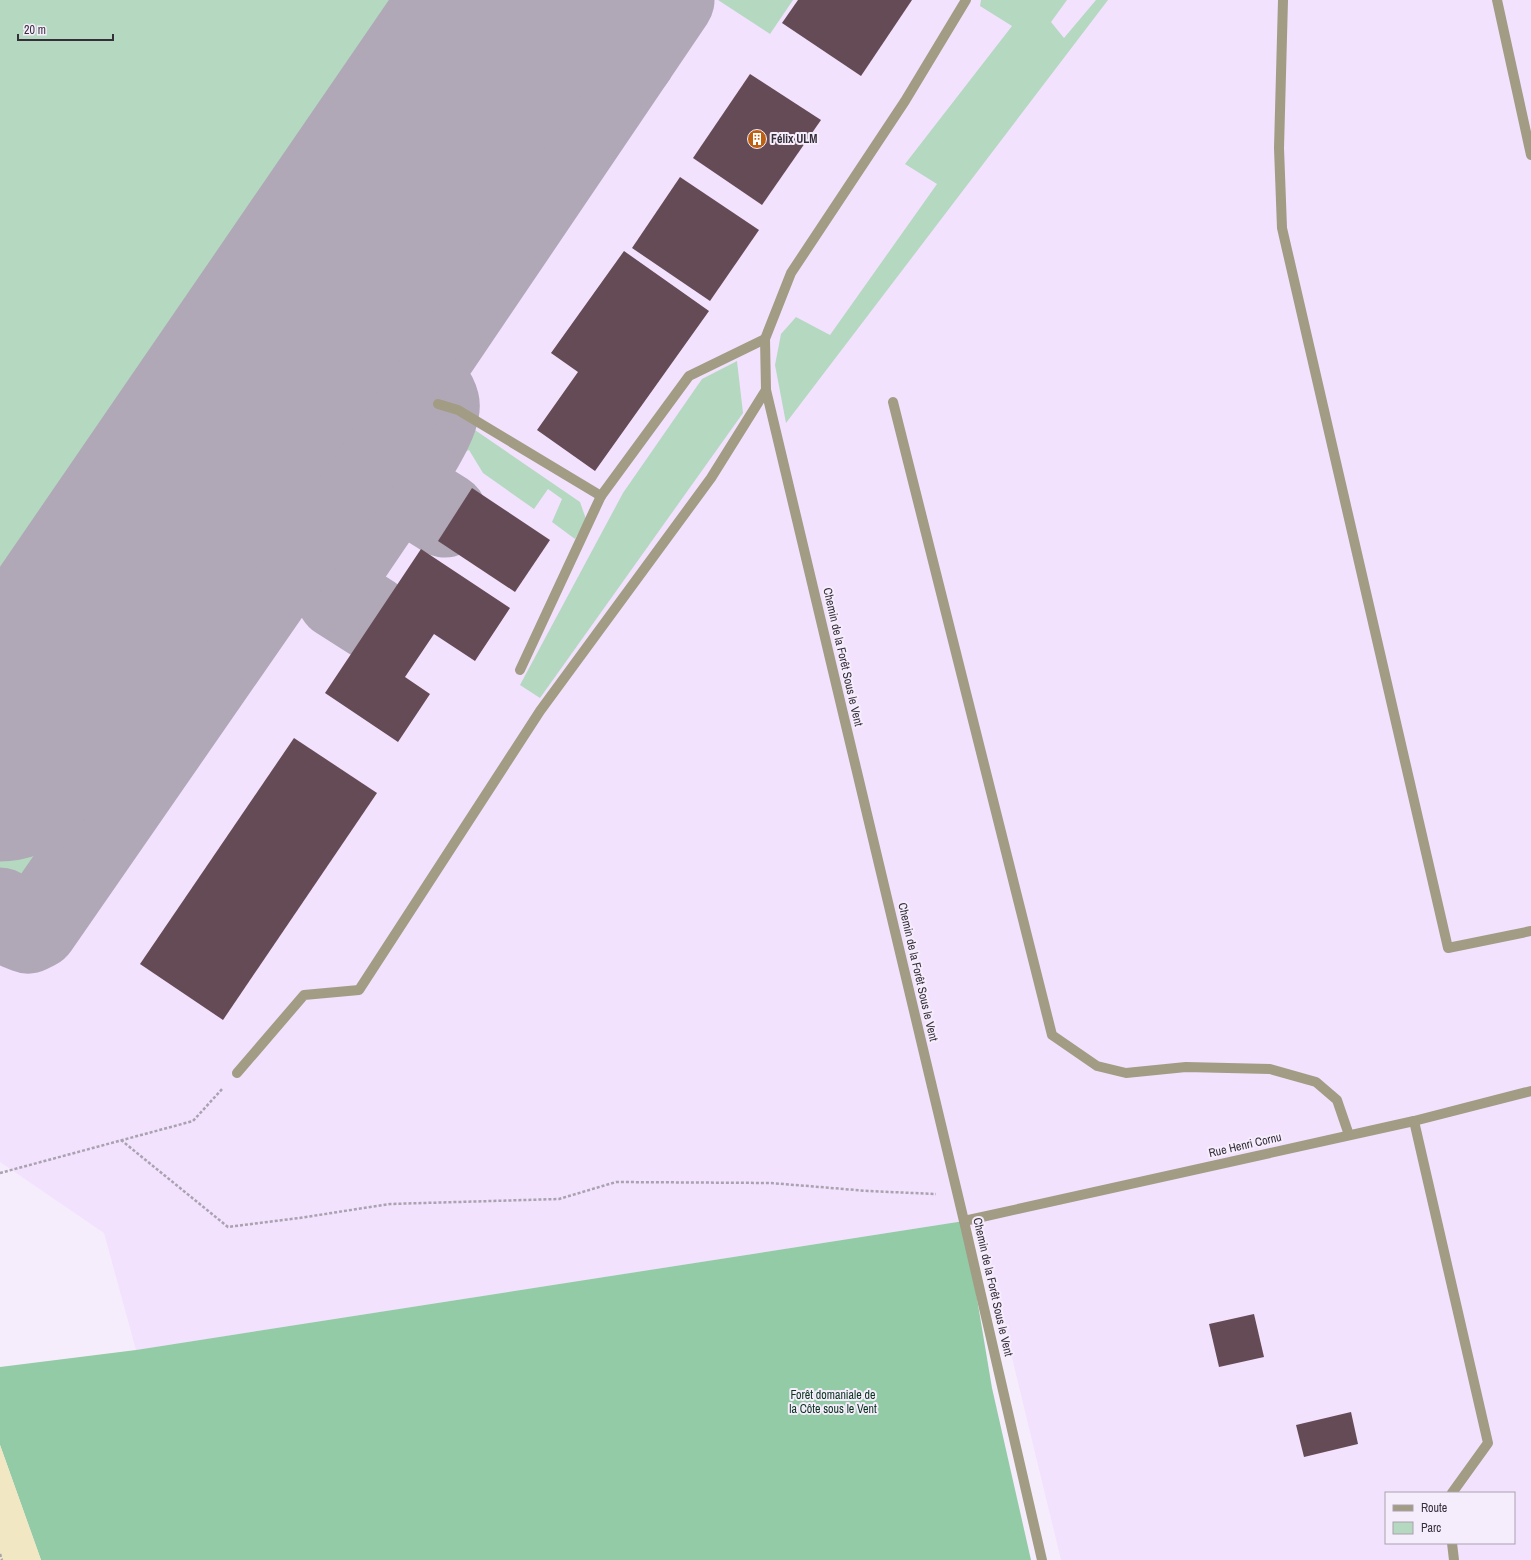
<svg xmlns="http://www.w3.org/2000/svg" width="1531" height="1560" viewBox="0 0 1531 1560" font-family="'Archivo Narrow',sans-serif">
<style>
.built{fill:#f2e2fd;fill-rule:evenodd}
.green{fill:#b5d8c1}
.forest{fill:#94cba7}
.sand{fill:#f1e7c2}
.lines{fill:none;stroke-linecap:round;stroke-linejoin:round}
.taxiway{stroke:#b0a8b6;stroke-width:85}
.runway{stroke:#b0a8b6;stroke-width:213}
.building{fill:#654b55}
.path{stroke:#a9a2af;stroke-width:2.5;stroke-dasharray:3 2;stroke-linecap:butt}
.service{stroke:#a29c84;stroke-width:10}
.minor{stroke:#a29c84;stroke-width:10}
.labels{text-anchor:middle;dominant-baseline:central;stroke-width:4;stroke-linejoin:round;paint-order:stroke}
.poi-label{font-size:12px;font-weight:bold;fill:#352f39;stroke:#f6edfc;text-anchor:start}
.street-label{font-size:12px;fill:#352f39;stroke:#f6edfc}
.park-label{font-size:12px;fill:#07341d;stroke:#f6edfc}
</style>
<rect width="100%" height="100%" fill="#f6edfc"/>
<path class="built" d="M409,0H1531V1560H1061L983,1238L964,1221L136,1350L104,1233L0,1162V576ZM1386,1493H1514V1543H1386Z"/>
<g class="green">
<path d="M0,0H409L0,576Z"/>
<path d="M410,0H461L0,669V596Z"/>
<path d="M616,0H662L642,29L623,15Z"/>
<path d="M718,0H793L770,34Z"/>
<path d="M981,0H1067L1051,22L1064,38L1096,0H1108L786,423L775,365L781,334L796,317L830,335L937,184L905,164L1012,26L980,6Z"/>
<path d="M585,33L622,61L417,364L352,319L500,85Z"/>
<path d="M342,340L402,381L124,777L76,819L51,857V895L32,919L0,896V830Z"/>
<path d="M737,361L743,413L540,698L520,685L623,493L702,379Z"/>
<path d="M456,417L580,502L586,519L575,539L552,522L562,499L548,489L534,509L483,473L469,450L450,457L435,436L442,418Z"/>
</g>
<path class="forest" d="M964,1221L992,1388L1031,1560H41L0,1445V1367L136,1350Z"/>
<path class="sand" d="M0,1445L41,1560H0Z"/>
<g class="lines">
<g class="taxiway">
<path d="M566,0L629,43L633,58"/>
<path d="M445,515L397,485C407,469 441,419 437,403C434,391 425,384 417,377L672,0"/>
<path d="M372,618L339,597L337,573L392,492"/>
<path d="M0,910L18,927L28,931L36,927L417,377C393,361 344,321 317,320C307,320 299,326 291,330"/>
</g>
<path class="runway" d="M0,755L518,0"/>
</g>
<g class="building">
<path d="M798,0H912L861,76L782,23Z"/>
<path d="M750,74L821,120L762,205L693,158Z"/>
<path d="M680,177L759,230L710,301L632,248Z"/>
<path d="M624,251L709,311L595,471L537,430L578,372L551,353Z"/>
<path d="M472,488L550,540L515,592L438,541Z"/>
<path d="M421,549L510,608L475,661L434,634L405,677L430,694L398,742L325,693Z"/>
<path d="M294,738L377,793L223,1020L140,964Z"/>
<path d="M1254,1314L1264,1357L1219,1367L1209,1324Z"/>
<path d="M1351,1412L1358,1444L1304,1457L1296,1425Z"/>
</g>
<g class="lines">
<g class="path">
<path d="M121,1140L228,1227L299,1218L390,1204L559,1199L616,1182L771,1183L868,1191L936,1194"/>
<path d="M0,1173L193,1121L223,1088"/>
<path d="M0,1554L2,1560"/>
</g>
<g class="service">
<path d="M1283,0L1279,148L1282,228L1448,948L1531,931"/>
<path d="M1497,0L1531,155"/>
<path d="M893,402L1052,1035L1097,1066L1126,1073L1186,1067L1270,1069L1316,1082L1337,1100L1349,1135"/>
<path d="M438,404L458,410L601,496L689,376L765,339"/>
<path d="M520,670L601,496"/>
<path d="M237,1073L304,995L359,990L540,711L711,478L766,390"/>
<path d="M1414,1121L1488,1443L1452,1493"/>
<path d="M964,1221L766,390L765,339L791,273L905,101L966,0"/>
<path d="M1452,1543L1454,1560"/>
</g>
<path class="minor" d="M1042,1560L964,1221L1414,1121L1531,1091"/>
</g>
<defs>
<symbol id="building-disc" viewBox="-11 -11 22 22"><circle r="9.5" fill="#bd6011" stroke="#f6edfc"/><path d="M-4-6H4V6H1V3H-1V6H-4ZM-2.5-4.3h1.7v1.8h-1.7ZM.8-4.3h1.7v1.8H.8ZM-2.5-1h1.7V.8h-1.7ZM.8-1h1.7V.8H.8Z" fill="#fff"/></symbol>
</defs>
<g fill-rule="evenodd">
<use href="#building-disc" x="746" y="128" width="22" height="22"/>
</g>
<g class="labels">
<g class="poi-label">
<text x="771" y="139">Félix ULM</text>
</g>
<g class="street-label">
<text transform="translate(843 657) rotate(77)">Chemin de la Forêt Sous le Vent</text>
<text transform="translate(918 972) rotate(77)">Chemin de la Forêt Sous le Vent</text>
<text transform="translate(1245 1145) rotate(-13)">Rue Henri Cornu</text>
<text transform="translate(993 1287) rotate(77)">Chemin de la Forêt Sous le Vent</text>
</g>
<g class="park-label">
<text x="833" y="1395">Forêt domaniale de<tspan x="833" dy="14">la Côte sous le Vent</tspan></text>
</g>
</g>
<rect x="1385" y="1492" width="130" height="52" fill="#f6edfc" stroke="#a9a1ae"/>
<rect x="1393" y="1505" width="20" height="6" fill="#a29c84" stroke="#a9a1ae"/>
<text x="1421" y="1512" font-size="12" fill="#352f39">Route</text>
<rect x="1393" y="1522" width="20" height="12" fill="#b5d8c1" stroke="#a9a1ae"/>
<text x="1421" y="1532" font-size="12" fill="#352f39">Parc</text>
<path d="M18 34v6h95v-6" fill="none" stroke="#352f39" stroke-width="2"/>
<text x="24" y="34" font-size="12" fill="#352f39" stroke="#f6edfc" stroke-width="3" paint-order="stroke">20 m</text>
</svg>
